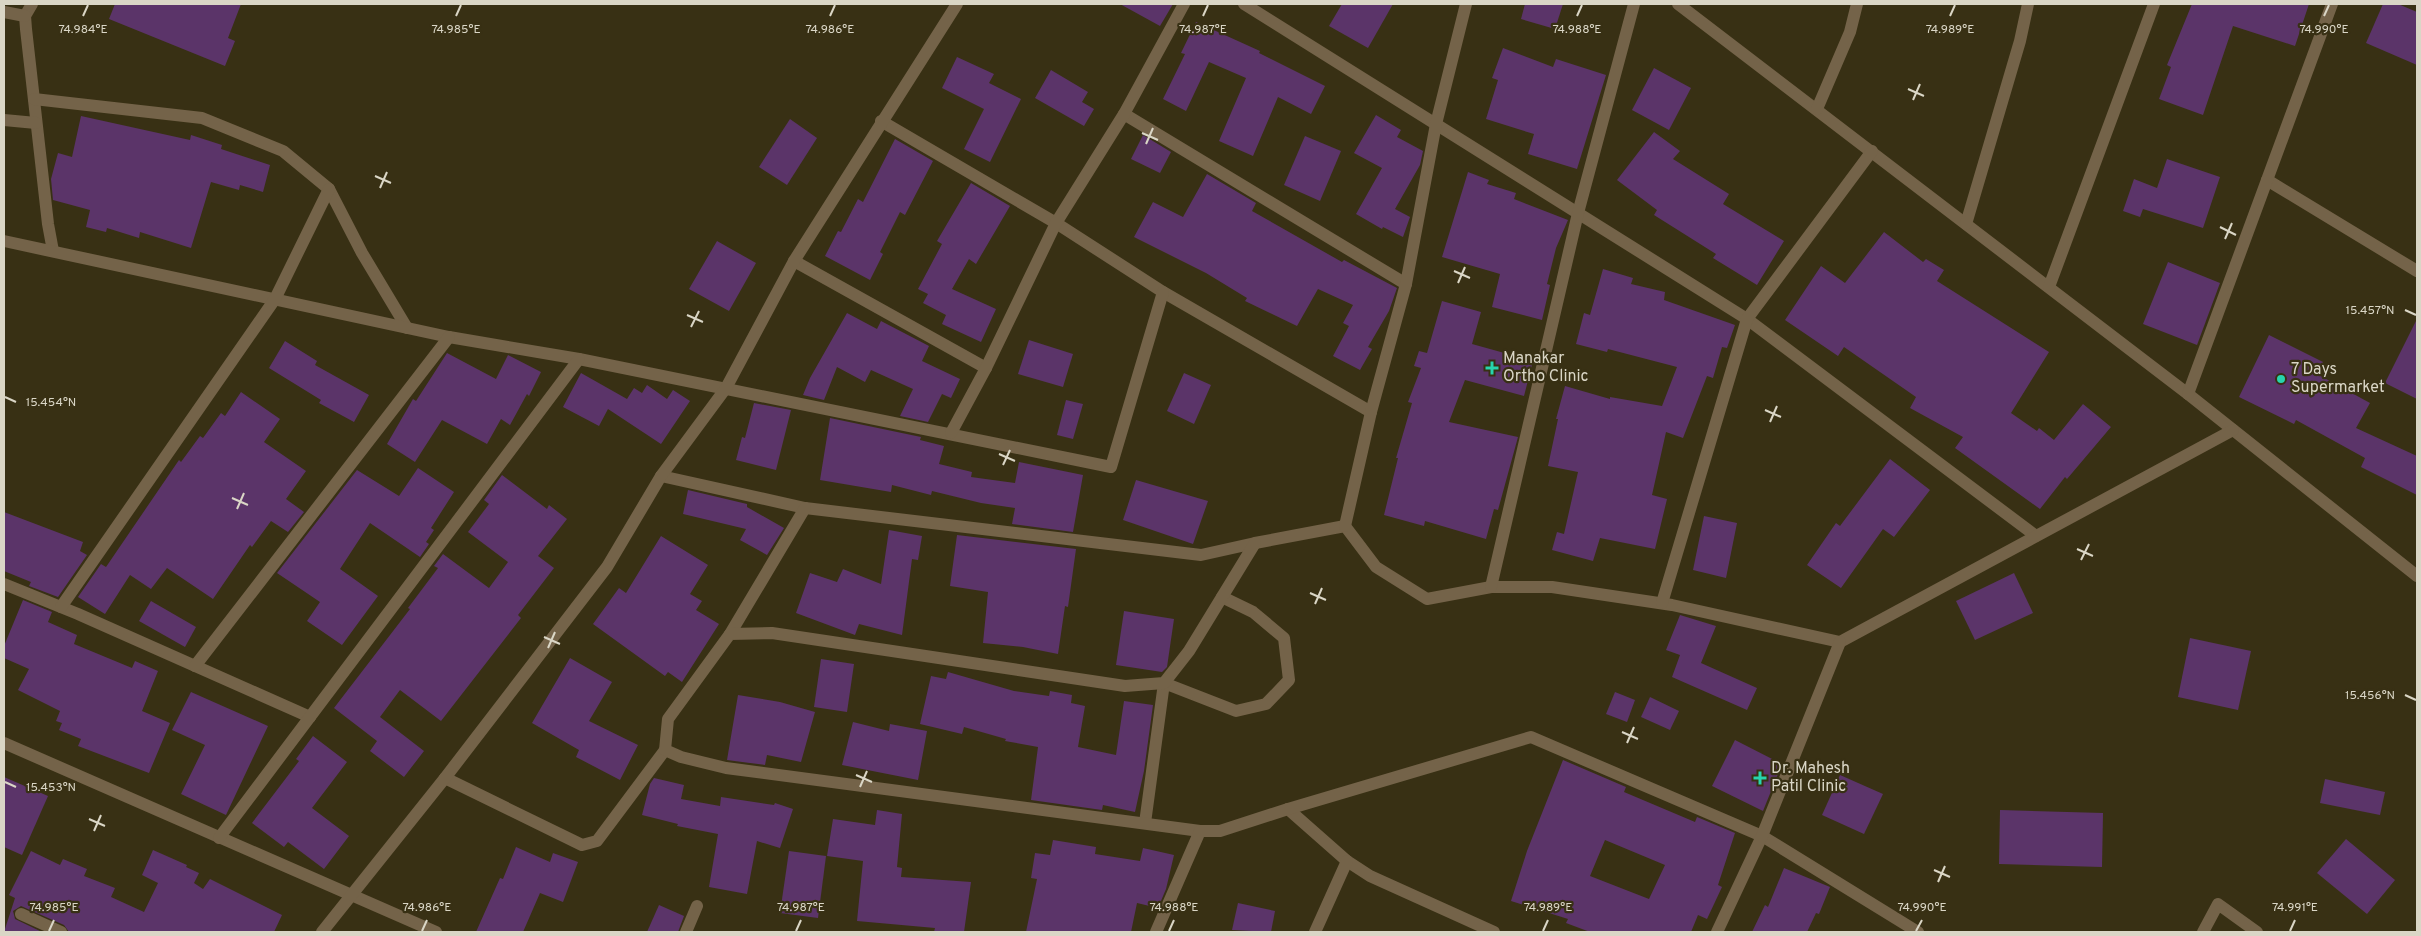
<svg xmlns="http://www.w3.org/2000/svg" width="2421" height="936" viewBox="0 0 2421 936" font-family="Overpass,sans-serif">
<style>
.building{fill:#5b3469;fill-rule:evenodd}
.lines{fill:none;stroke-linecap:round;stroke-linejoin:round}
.minor{stroke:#746349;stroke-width:12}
.ticks{fill:none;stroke:#dad6c6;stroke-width:2}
.poi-dot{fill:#27d5ad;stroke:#383014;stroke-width:2}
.labels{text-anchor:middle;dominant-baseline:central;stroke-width:4.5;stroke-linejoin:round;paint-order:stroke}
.poi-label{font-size:16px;fill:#dad6c6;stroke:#383014;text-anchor:start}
.ticks-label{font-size:12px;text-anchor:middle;fill:#dad6c6;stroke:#383014;stroke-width:4.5;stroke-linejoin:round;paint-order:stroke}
</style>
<rect width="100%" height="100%" fill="#383014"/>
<g class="building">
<path d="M115,4H241L228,38L235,41L225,66L109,19Z"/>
<path d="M1120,4H1173L1160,26Z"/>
<path d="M1342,4H1393L1368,48L1329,26Z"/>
<path d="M1525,4H1563L1555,29L1521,19Z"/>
<path d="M2192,4H2309L2295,46L2233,26L2203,115L2159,99L2171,67L2167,65Z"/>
<path d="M2383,4H2398L2417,12V65L2366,43Z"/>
<path d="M1196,22L1260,51L1259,53L1325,86L1311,114L1278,97L1253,156L1219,141L1246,78L1209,62L1186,111L1163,99L1185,54L1181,53Z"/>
<path d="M1503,48L1553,67L1556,59L1606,75L1577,169L1528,154L1534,134L1486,119L1498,80L1492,78Z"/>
<path d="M957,57L994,74L989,83L1021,99L990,162L964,149L984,109L942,88Z"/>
<path d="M1654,68L1691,88L1669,130L1632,110Z"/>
<path d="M1051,70L1088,92L1082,102L1094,109L1084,126L1035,98Z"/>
<path d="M1376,115L1401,130L1397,137L1423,151L1420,165L1395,209L1410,217L1403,237L1383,227L1382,229L1356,214L1382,168L1354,153Z"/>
<path d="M81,116L190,140L191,135L222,145L221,149L270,165L263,192L240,185L239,190L211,182L191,248L140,232L139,238L107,228L106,232L86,227L90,210L53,200L51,179L58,153L72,157Z"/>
<path d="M790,119L817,138L787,185L759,167Z"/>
<path d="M1654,132L1680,151L1673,159L1729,194L1723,204L1784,241L1757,285L1713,258L1716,254L1654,215L1657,210L1617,180Z"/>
<path d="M1143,135L1171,152L1160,173L1131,159Z"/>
<path d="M1305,136L1341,151L1320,201L1284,185Z"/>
<path d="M895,139L933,161L905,215L900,212L880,252L883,254L870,280L825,256L838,231L841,232L858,199L863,202Z"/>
<path d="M2167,159L2220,177L2203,228L2143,209L2140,217L2123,211L2134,179L2157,188Z"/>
<path d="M1468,172L1489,180L1487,184L1516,193L1514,199L1568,220L1556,248L1547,284L1550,285L1542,320L1492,307L1500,274L1442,257Z"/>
<path d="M1207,174L1256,203L1252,211L1342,262L1344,260L1397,288L1389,311L1368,347L1372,349L1360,370L1333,356L1349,326L1343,323L1353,305L1318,289L1297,326L1245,301L1247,298L1206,273L1134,237L1153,202L1183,217Z"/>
<path d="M971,183L1010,206L976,264L969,259L952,289L996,309L981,342L942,324L946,315L923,303L928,294L918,289L942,244L937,241Z"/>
<path d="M1884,232L1923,262L1926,259L1944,270L1937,281L2049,352L2011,413L2037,431L2039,428L2054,440L2083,404L2111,427L2067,479L2065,477L2040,509L1955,448L1963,437L1910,408L1916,397L1844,347L1838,356L1785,320L1821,266L1845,283Z"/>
<path d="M717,241L756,263L729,311L689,289Z"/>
<path d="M2168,262L2220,283L2197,345L2143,324Z"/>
<path d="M1603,269L1633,278L1631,284L1665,292L1664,300L1735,325L1727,348L1722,347L1713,378L1707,376L1683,438L1666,432L1652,495L1667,499L1655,549L1600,538L1593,561L1552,550L1557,532L1564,534L1578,472L1548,466L1558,419H1556L1565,386L1610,399V397L1662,406L1677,367L1608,349L1607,352L1576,344L1584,313L1590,315Z"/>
<path d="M1442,301L1481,312L1472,344L1533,361L1524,396L1465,380L1449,422L1518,437L1498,510L1494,509L1486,539L1425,521L1424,526L1384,515L1398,458H1396L1412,403L1408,402L1421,368L1414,366L1419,351L1427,353Z"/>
<path d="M847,313L877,329L881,321L929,346L922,361L960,379L951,398L942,394L928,422L900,416L913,389L871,370L865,382L837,367L824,400L803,395L810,378Z"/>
<path d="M2417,319V399L2385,383Z"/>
<path d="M2269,335L2323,362L2317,374L2370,403L2356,428L2417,456V495L2361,467L2365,458L2296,420L2294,424L2239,397Z"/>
<path d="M1029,340L1073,354L1063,387L1018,374Z"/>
<path d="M285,341L317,361L315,365L369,395L354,422L319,403L321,400L269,368Z"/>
<path d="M447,353L496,379L508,355L541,372L529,396L527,394L510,425L501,419L487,444L442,420L415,462L387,444L413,399L416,401Z"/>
<path d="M581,373L627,399L634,388L642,393L647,385L667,399L673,390L690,401L661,444L608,409L599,426L563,407Z"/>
<path d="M1184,373L1211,385L1194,424L1167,411Z"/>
<path d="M241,392L280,419L264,442L306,471L286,499L304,512L288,532L271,521L252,547L250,545L213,599L167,568L151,589L130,575L105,614L78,597L101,564L106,567L179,460L181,462L200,436L203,438L221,413L225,416Z"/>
<path d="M1066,400L1083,404L1073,439L1057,435Z"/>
<path d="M754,403L791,410L776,470L736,460L742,437L745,438Z"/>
<path d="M830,418L921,437L920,440L944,446L939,464L972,472L971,477L1015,483L1019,462L1083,475L1073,532L1012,524L1015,508L981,503L932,491L931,495L892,485L891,492L820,480Z"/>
<path d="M1890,459L1930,490L1894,537L1883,529L1841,588L1807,565L1836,523L1840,526Z"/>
<path d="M418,468L454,492L431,528L434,530L426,542L429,544L420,557L370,523L340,569L378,596L342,645L307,621L320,602L277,573L357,470L399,496Z"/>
<path d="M502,475L547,509L549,505L567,519L538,556L554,568L518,615L521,618L441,721L400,690L380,717L424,751L404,777L370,751L377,741L334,708L410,609L408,608L438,568L434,566L443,554L489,588L508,562L468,532L489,504L484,500Z"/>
<path d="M1136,480L1208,501L1193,544L1123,520Z"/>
<path d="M688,490L747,504V507L784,528L767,555L740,540L746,529L683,514Z"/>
<path d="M4,512L83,542L80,551L87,555L58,597L29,586L31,582L4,571Z"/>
<path d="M1704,516L1737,523L1726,578L1693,570Z"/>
<path d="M889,530L922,536L918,560L912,559L902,635L859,624L855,635L796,613L810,573L837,582L843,569L881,584Z"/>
<path d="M957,535L1076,549L1068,607L1065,606L1058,654L1023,647L983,643L988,592L950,586Z"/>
<path d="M661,536L708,565L690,594L702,601L696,610L719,624L682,682L668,672L665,676L593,624L619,588L626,593Z"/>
<path d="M2014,573L2033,613L1975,640L1956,601Z"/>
<path d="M23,600L52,612L48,622L77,635L74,644L132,668L135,661L158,671L142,711L170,723L149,773L78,746L81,739L59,730L62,723L56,721L60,711L18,690L29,669L4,658V646Z"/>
<path d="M151,601L196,627L185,647L139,621Z"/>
<path d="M1124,611L1174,619L1167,667L1162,672L1116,665Z"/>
<path d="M1680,615L1716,626L1701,663L1757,688L1747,710L1672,677L1680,655L1666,650Z"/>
<path d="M2190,638L2251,651L2238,710L2178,697Z"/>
<path d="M570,658L612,682L589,721L638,745L620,780L576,757L579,750L532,723Z"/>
<path d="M821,659L854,664L847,712L814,707Z"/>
<path d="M948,672L1014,691L1049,696L1050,691L1072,695L1071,703L1085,706L1078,747L1116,755L1124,701L1153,705L1144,771L1135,812L1103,805L1102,810L1031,800L1038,747L1005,741L1006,739L964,727L962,734L920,724L931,676L946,679Z"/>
<path d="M191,692L268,726L226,815L181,794L205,745L172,730Z"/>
<path d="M1615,692L1635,700L1627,722L1606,714Z"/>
<path d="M738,695L780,702L815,712L801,762L767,755L765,765L727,760Z"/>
<path d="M1650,697L1679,711L1670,730L1641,717Z"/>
<path d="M853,722L889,731L890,724L927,731L918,780L842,765Z"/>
<path d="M313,736L347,762L312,808L349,836L324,869L288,842L284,847L252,823L299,761L296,759Z"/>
<path d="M1735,740L1782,764L1763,811L1712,786Z"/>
<path d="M1563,760L1626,787L1624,792L1695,822L1697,817L1735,833L1718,885L1722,887L1707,919L1698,915L1691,932H1590L1566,923L1568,919L1511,901L1527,851ZM1605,840L1665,865L1649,899L1590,876Z"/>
<path d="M1840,775L1883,794L1864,834L1822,815Z"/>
<path d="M4,777L48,796L22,855L4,847Z"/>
<path d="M654,778L684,785L681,799L720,806L721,797L774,805L775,803L793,809L780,848L757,841L747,894L709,887L718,834L677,826L678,824L642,815L650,784Z"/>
<path d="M2325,779L2385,792L2380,815L2320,803Z"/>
<path d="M877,810L902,814L897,867L902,868L901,877L971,882L964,932H934L935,928L857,921L863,861L827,856L833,819L875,825Z"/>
<path d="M2000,810L2103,813L2102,867L1999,864Z"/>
<path d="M2346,839L2395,880L2367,914L2317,873Z"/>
<path d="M1053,840L1096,847L1095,854L1140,861L1143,848L1174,855L1166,889L1158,908L1137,903L1131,932H1026L1037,879L1031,878L1035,853L1050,855Z"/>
<path d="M516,847L550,862L553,853L578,862L563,902L540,893L523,932H476L500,878L503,879Z"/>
<path d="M153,850L187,865L186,867L199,873L194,883L203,889L210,879L282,915L274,932H69L64,925L21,906L13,911L15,919L42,932H4L15,898L9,895L31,851L60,865L63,859L87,869L84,876L115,888L111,897L144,912L158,883L142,875Z"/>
<path d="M789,851L826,856L818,918L780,913Z"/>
<path d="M1784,868L1830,887L1819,914L1816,913L1807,932H1752L1765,905L1768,907Z"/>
<path d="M1238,903L1275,911L1271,932L1232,930Z"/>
<path d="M659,905L684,916L678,932H647Z"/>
</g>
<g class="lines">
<g class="minor">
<path d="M32,4L25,16L26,29L48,224L53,251"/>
<path d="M1244,4L1747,319L2036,536"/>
<path d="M1678,4L2188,394L2417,576"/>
<path d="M4,12L25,16"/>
<path d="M34,99L202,118L283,151L329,189L362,253L407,328"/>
<path d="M1817,109L1850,32L1857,4"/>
<path d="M1124,114L1406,284"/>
<path d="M4,120L36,123"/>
<path d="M881,121L1056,223L1163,292L1371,412"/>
<path d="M2267,180L2417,271"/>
<path d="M1966,224L2020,41L2028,4"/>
<path d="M4,241L449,337L579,359L1111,467L1163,292"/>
<path d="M794,261L986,368"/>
<path d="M2049,287L2154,4"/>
<path d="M2188,394L2332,4"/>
<path d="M951,433L986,368L1056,223L1124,114L1184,4"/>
<path d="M661,476L805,508L1201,555L1255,543L1345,526L1376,567L1427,599L1491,587H1552L1672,605L1840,642L2233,430"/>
<path d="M1345,526L1371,412L1406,284L1436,124L1466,4"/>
<path d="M4,584L78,614L310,717"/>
<path d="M1491,587L1578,213L1634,4"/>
<path d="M1662,603L1747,319L1872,151"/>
<path d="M61,607L275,299L329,189"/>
<path d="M730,634L805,508"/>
<path d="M195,666L449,337"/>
<path d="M4,743L436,932"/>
<path d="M445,778L582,845L597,841L665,750"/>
<path d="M1288,809L1347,861L1370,876L1494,932"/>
<path d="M1145,823L1164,683L1236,711L1266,704L1289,680L1284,638L1253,612L1222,597"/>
<path d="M1200,831L726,768L681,757L665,750L668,719L730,634L772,633L1125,686L1164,683L1189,651L1255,543"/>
<path d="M219,838L579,359"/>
<path d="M21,914L61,932"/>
<path d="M322,932L445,778L607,567L661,476L726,388L794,261L957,4"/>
<path d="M686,932L697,906"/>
<path d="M1156,932L1200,831H1220L1288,809L1531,737L1762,836L1918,932"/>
<path d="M1315,932L1347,861"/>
<path d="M1717,932L1762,836L1840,642"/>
<path d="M2203,932L2218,904L2257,932"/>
</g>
</g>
<path class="ticks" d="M83,16L88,5M456,16L461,5M830,16L835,5M1203,16L1208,5M1577,16L1582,5M1950,16L1955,5M2324,16L2329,5M1908,89L1924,96M1913,100L1920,84M1142,133L1158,140M1146,144L1153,128M375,176L391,183M380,188L387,172M2220,227L2236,235M2225,239L2232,223M1454,271L1470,278M1458,283L1465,267M2405,310L2416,315M687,315L703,322M691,327L699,311M5,397L16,402M1765,410L1781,417M1770,422L1777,406M999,454L1015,461M1003,465L1010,450M232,498L248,505M237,509L244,493M2077,549L2093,556M2081,560L2089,544M1310,593L1326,600M1315,604L1322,588M544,637L560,644M548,648L555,632M2405,695L2416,700M1622,732L1638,739M1627,743L1634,727M856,775L872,782M5,782L16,787M860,787L867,771M89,819L105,826M94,831L101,815M1934,870L1950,877M1938,882L1945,866M49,931L54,920M422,931L427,920M796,931L801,920M1169,931L1174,920M1543,931L1548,920M1916,931L1922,920M2290,931L2295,920"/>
<g class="poi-dot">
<path d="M1489.5 360.5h5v5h5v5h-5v5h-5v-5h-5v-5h5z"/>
<circle cx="2281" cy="379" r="5"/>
<path d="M1757.5 770.5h5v5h5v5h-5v5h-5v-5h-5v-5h5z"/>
</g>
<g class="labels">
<g class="poi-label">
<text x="1503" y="359">Manakar<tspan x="1503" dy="18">Ortho Clinic</tspan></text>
<text x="2291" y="370">7 Days<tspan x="2291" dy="18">Supermarket</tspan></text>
<text x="1771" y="769">Dr. Mahesh<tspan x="1771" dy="18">Patil Clinic</tspan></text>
</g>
</g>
<g class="ticks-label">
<text x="83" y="33">74.984°E</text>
<text x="456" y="33">74.985°E</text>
<text x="830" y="33">74.986°E</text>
<text x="1203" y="33">74.987°E</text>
<text x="1577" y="33">74.988°E</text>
<text x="1950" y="33">74.989°E</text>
<text x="2324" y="33">74.990°E</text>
<text x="2370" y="314">15.457°N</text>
<text x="51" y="406">15.454°N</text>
<text x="2370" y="699">15.456°N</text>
<text x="51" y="791">15.453°N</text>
<text x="54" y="911">74.985°E</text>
<text x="427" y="911">74.986°E</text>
<text x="801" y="911">74.987°E</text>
<text x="1174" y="911">74.988°E</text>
<text x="1548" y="911">74.989°E</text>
<text x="1922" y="911">74.990°E</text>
<text x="2295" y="911">74.991°E</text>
</g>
<rect width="2421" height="936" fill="none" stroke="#dad6c6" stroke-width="10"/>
</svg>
